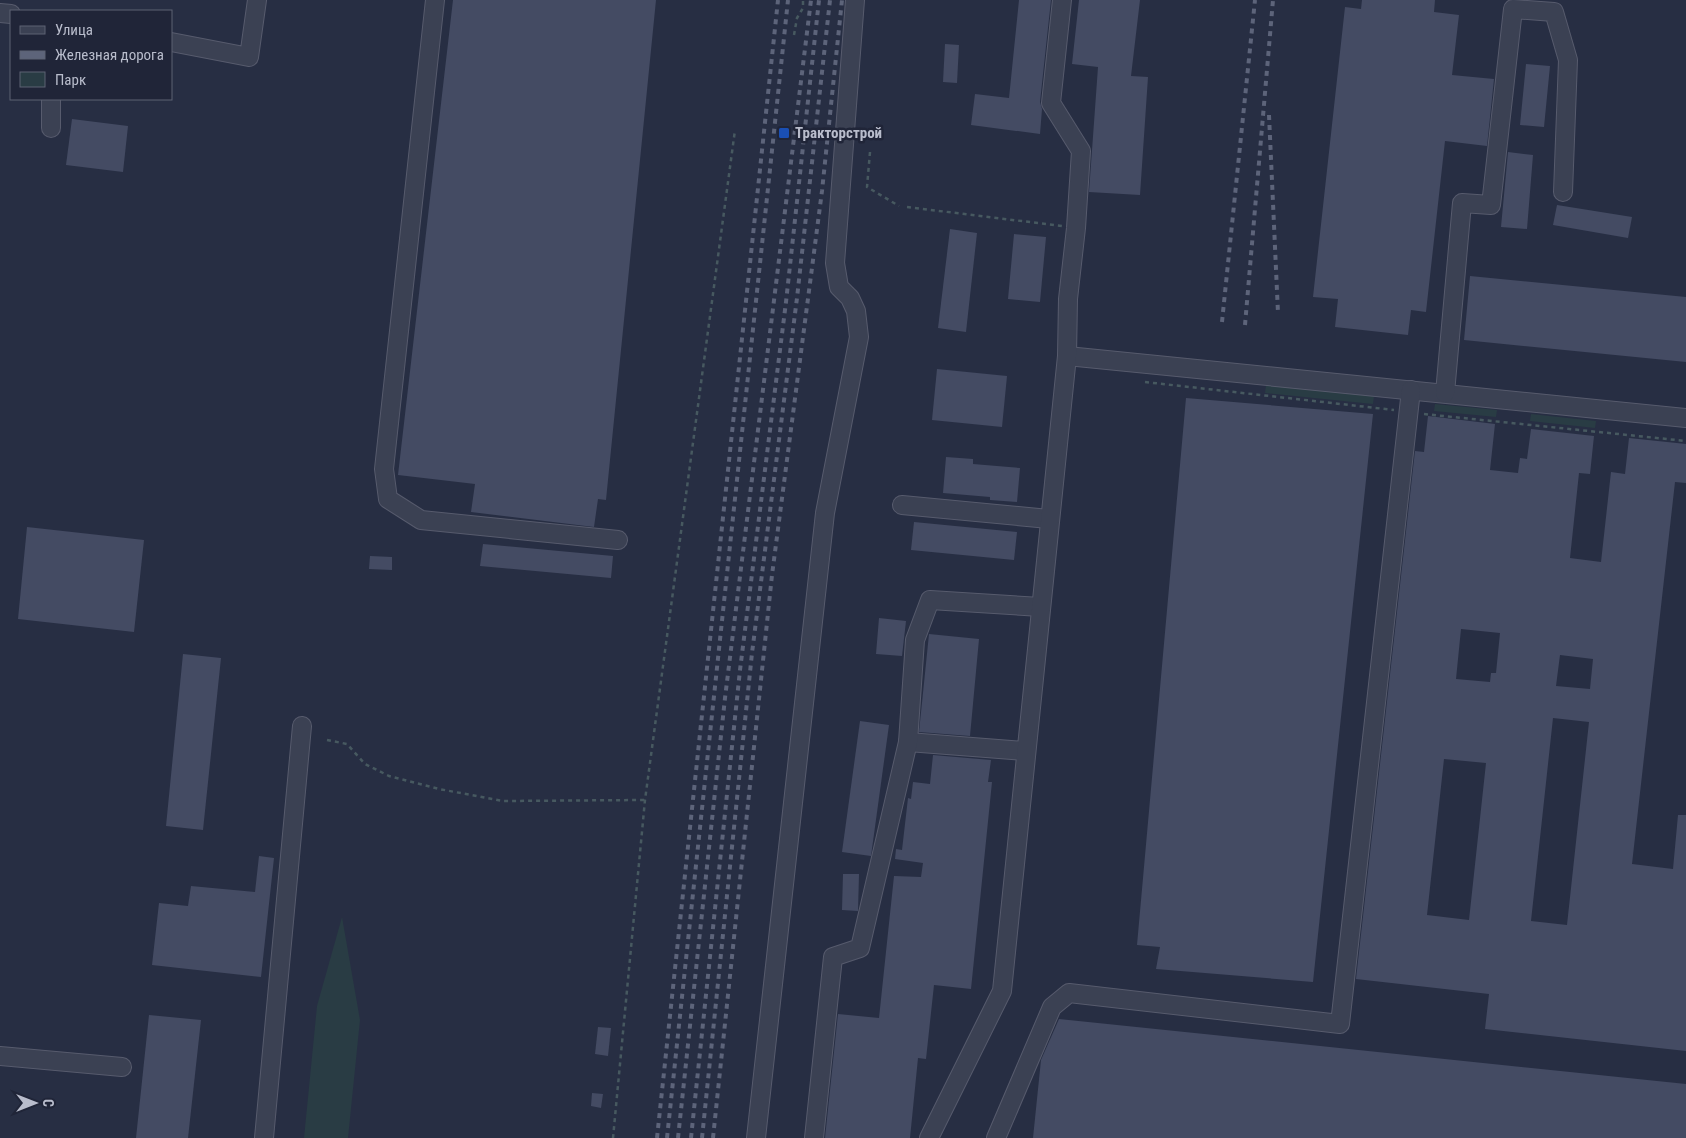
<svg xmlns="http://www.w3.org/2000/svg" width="1686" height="1138" viewBox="0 0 1686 1138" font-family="'Roboto Condensed',sans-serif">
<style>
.green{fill:#293c44}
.building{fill:#444b63;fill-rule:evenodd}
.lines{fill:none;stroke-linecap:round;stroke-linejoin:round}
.minor-casing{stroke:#575b6d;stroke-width:20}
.path{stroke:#475960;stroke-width:2.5;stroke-dasharray:4 4;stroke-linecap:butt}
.minor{stroke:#3b4153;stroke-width:18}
.rail{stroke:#5d647a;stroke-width:4;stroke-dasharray:5 5;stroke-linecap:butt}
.transit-dot{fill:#1a4fb4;stroke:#202538;stroke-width:2}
.labels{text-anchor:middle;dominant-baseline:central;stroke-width:5;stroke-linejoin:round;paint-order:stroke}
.poi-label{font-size:15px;font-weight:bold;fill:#b9bdcc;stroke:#202538;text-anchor:start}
</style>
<rect width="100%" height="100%" fill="#272e43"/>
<g class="green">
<path d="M1266,385L1374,396L1373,404L1265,393Z"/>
<path d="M1435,404L1497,410L1496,417L1434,411Z"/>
<path d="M1531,414L1596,421L1595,428L1530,421Z"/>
<path d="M342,917L360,1020L348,1138H304L317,1006Z"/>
</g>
<g class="building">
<path d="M453,0H656L606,500L598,499L594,527L471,512L475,484L398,475Z"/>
<path d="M1019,0H1051L1040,102L1042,109L1040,134L971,125L975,94L1009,98Z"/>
<path d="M1079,0H1140L1131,76L1148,77L1140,195L1089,192L1098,67L1072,64Z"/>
<path d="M1362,0H1435L1434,12L1459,15L1452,75L1494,79L1487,146L1445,141L1426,312L1411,310L1408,335L1335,327L1338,299L1313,297L1345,7L1361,9Z"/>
<path d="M945,44L959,45L957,83L943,82Z"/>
<path d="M1526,64L1550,66L1544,127L1520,125Z"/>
<path d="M72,119L128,126L123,172L66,165Z"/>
<path d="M1508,152L1533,155L1527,229L1501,227Z"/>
<path d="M1557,205L1632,217L1628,238L1553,225Z"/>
<path d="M950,229L977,233L966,332L938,328Z"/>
<path d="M1014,234L1046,237L1040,302L1008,299Z"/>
<path d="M1470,276L1686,297V362L1464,340Z"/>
<path d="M937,369L1007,376L1002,427L932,420Z"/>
<path d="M1186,398L1373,414L1313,982L1156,969L1160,947L1137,945Z"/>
<path d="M1428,416L1495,424L1490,470L1518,473L1520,458L1527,459L1531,429L1594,436L1590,474L1579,473L1570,558L1601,562L1611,472L1625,474L1629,438L1686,444V483L1675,482L1632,864L1673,869L1678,815H1686V1051L1485,1029L1489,994L1356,979L1415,451L1424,452ZM1461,629L1500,633L1496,673H1491L1490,682L1456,679ZM1560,655L1593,659L1590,689L1556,686ZM1553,718L1589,722L1567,925L1531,921ZM1444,759L1486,763L1469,920L1427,915Z"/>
<path d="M946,457L973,459V464L1020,468L1017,502L990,500V497L943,493Z"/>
<path d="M914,522L1017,532L1014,560L911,550Z"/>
<path d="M27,527L144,540L134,632L18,619Z"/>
<path d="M483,544L613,556L611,578L480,566Z"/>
<path d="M370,556L392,557V570L369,569Z"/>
<path d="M879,618L906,621L902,656L876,654Z"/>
<path d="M929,634L979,639L970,736L919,732Z"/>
<path d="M183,654L221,658L203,830L166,826Z"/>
<path d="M860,721L889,725L871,856L842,852Z"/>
<path d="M933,755L991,760L988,782H992L971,989L934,985L926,1059L918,1058L910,1138H825L838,1014L879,1018L894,876L921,877L923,863L895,859L896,849L902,850L908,798L911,799L913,782L930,784Z"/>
<path d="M259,856L274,858L261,977L152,965L159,903L188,906L191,886L255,892Z"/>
<path d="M843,874H859L858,911L842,910Z"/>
<path d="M149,1015L201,1020L188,1138H136Z"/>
<path d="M1059,1019L1686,1084V1138H1033L1041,1060Z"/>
<path d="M598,1027L611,1028L608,1056L595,1054Z"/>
<path d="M592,1093L603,1094L601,1108L591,1106Z"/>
</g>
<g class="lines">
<defs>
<g id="minor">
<path d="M435,0L384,469L388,499L421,520L618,540"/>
<path d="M0,13L11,14"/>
<path d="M171,42L249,57L257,0"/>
<path d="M51,128V99"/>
<path d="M1067,356L1686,418"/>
<path d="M1445,393L1462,203L1491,205L1513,9L1554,12L1568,60L1563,192"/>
<path d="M902,505L1049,519"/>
<path d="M908,742L1025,751"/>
<path d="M0,1056L122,1067"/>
<path d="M264,1138L302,726"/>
<path d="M756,1138L825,513L859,337L856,311L850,298L839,287L835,263L855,0"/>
<path d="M814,1138L833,957L860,948L908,742L915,640L930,600L1041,607"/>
<path d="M929,1138L1002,991L1067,356L1068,299L1076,228L1081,151L1051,103L1062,0"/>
<path d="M996,1138L1052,1007L1069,993L1340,1024L1411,390"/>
</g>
</defs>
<use href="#minor" class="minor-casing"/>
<g class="path">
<path d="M794,35L797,18L803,8V0"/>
<path d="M870,152L867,187L899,206"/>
<path d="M907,207L1062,226"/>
<path d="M1145,382L1394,410"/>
<path d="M1424,414L1686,441"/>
<path d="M327,740L347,744L365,764L389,776L439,789L503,801L645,800"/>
<path d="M613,1138L645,800L735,130"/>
</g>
<use href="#minor" class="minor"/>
<g class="rail">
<path d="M1269,115L1278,313"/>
<path d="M1222,322L1255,0"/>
<path d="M1245,325L1273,0"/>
<path d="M657,1138L778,0"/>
<path d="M667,1138L788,0"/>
<path d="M678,1138L725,698L811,0"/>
<path d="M691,1138L740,670L786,302L819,0"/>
<path d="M702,1138L752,653L797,298L830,0"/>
<path d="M713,1138L772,575L822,191L842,0"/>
</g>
</g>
<rect class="transit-dot" x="778" y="127" width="12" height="12" rx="2.5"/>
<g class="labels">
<g class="poi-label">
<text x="795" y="133">Тракторстрой</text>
</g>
</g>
<rect x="10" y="10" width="162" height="90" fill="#202538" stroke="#5d6273"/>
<rect x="20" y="26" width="25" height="8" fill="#3b4153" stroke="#5d6273"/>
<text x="55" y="35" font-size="15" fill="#b9bdcc">Улица</text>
<rect x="20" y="51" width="25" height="8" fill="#5d647a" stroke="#5d6273"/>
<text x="55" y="60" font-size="15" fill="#b9bdcc">Железная дорога</text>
<rect x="20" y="72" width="25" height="15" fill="#293c44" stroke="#5d6273"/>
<text x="55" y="85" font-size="15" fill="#b9bdcc">Парк</text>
<g transform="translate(35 1103) rotate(90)" stroke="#202538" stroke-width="4" paint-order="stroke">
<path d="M0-4L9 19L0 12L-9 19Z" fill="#b9bdcc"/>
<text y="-8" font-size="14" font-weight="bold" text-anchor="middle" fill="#b9bdcc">С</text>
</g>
</svg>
